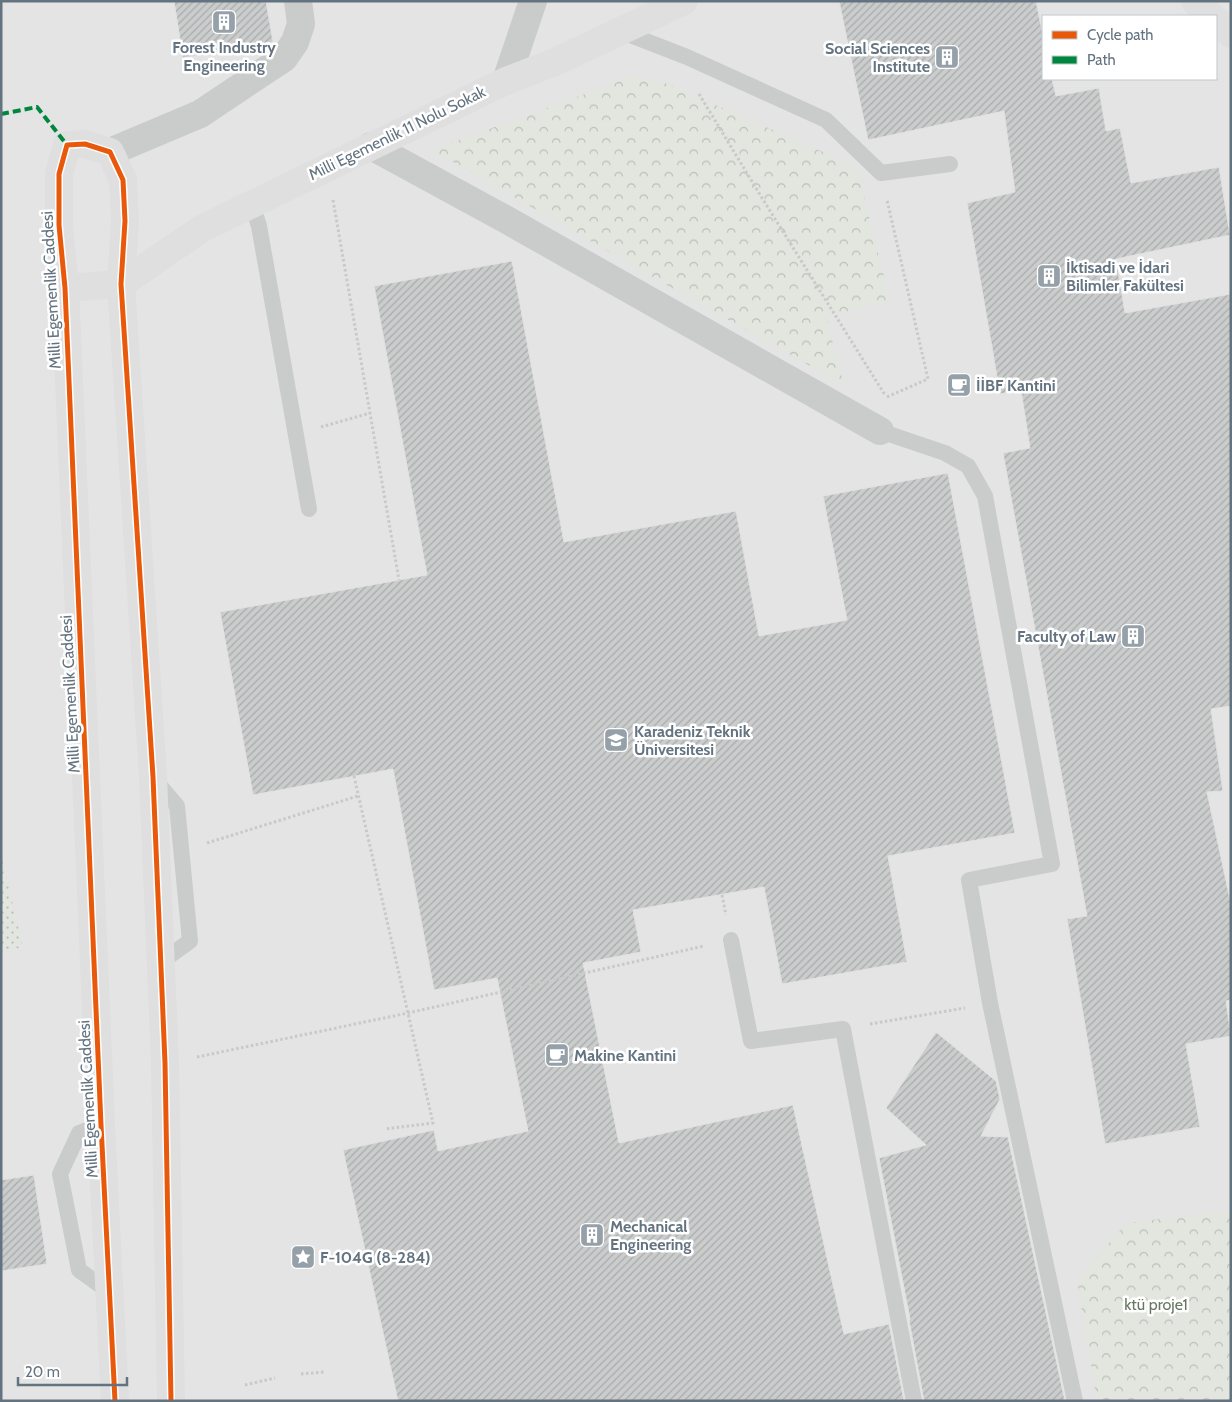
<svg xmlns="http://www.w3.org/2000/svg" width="1232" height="1402" viewBox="0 0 1232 1402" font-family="Cabin,sans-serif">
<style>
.built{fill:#e3e4e3;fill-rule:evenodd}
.grass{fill:url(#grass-dots)}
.park{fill:url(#park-crowns)}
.building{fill:url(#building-hatch);stroke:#e2e2e1}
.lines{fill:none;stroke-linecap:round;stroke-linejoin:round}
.path{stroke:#c8c9c9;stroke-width:3;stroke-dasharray:2.5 2.5;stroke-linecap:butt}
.lane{stroke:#cacccc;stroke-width:16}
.street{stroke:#cacccc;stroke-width:28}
.secondary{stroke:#dfdfe0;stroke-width:28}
.quiet{stroke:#00873e;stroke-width:4;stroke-dasharray:8 4;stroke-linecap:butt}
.cycleway-casing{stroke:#fff;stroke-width:8}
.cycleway{stroke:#e8590c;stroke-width:5}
.labels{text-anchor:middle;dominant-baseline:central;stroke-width:5;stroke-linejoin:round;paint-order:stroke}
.poi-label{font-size:16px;font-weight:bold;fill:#637380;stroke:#fff;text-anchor:start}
.street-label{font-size:16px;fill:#637380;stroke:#fff}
.park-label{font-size:16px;fill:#667862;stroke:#fff}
</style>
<defs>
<pattern id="grass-dots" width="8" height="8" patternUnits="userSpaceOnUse" patternTransform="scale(1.25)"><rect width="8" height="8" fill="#e2e6df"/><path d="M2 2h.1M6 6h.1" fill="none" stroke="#bbbfba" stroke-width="1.8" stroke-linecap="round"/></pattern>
<pattern id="park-crowns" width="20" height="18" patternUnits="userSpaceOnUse" patternTransform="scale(1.25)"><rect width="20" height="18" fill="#e2e6df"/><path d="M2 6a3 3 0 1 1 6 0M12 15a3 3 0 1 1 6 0" fill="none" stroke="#bbbfba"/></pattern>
<pattern id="building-hatch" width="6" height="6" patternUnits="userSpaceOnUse" patternTransform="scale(1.25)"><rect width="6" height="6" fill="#cbcdcd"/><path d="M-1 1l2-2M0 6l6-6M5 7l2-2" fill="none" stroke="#a8abac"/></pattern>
</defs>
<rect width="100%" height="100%" fill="#f3f3f1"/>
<path class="built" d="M1,1H1231V1401H1ZM1043,16H1216V79H1043Z"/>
<path class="grass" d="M1,855L23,947L1,952Z"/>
<g class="park">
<path d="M634,76L668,84L859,168L866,205L890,300L826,317L844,385L691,299L432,150Z"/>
<path d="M1231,1211V1401H1097L1077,1281L1126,1223Z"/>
</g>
<g class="building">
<path d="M174,1H266L273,42L183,58Z"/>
<path d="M839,1H1036L1043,35V79H1052L1056,96L1099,88L1106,131L1120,128L1131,183L1219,167L1230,235L1116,259L1125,313L1231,294V706L1211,709L1223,791L1207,792L1231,904V1000L1226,1001L1231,1036L1186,1044L1200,1127L1105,1144L1067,919L1087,916L1003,453L1030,448L1021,390L1000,394L967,203L1015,192L1004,111L868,140Z"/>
<path d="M512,261L564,542L736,511L759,636L847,620L823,496L948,473L1015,833L888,856L907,962L782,984L764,887L633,910L641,952L583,963L619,1143L793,1105L844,1334L889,1324L904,1401H398L343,1150L434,1130L438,1151L528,1131L497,978L434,990L393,769L253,795L220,612L427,575L374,286Z"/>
<path d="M936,1032L996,1081L1000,1099L981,1136L1008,1137L1065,1401H924L909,1320L910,1319L879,1158L926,1145L886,1108Z"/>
<path d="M34,1175L47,1264L1,1271V1180Z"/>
</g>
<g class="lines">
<g class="path">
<path d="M699,94L762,198L885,395"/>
<path d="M333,200L399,580"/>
<path d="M887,397L928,379L887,200"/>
<path d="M321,427L370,413"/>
<path d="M354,776L433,1123L385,1129"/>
<path d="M207,843L358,796"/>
<path d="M722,895L726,915"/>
<path d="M870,1024L965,1008"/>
<path d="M197,1057L408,1013L704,946"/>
<path d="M1,1345H2"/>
<path d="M301,1374L324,1372"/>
<path d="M245,1385L275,1378"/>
</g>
<g class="lane">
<path d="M620,31L687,57L826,120L881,173L950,164"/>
<path d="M252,204L259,226L309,509"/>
<path d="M880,431L945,453L968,466L985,496L1052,864L969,880L990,1003L1075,1401"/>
<path d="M154,779L177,806L190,941L161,962"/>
<path d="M731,940L751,1041L843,1029L914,1401"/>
<path d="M101,1125L79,1133L60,1174L79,1270L111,1293"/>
</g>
<g class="street">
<path d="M506,81L533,1"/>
<path d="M371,146L507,220L880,431"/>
<path d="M110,152L200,114L284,58L295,42L301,24L298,1"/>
</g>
<g class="secondary">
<path d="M1195,1L1211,16"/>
<path d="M1216,20L1231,34"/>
<path d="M65,288L121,284L201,229L506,81L555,62L684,1"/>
<path d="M115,1401L101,1125L65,288L59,225V174L67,145L85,144L110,152L123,180L125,221L121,284L153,777L165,1063L171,1401"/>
</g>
<path class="quiet" d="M1,114L37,107L67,145"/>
<defs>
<path id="cycleway" d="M115,1401L101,1125L65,288L59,225V174L67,145L85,144L110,152L123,180L125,221L121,284L153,777L165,1063L171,1401"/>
</defs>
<use href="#cycleway" class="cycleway-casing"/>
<use href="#cycleway" class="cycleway"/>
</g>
<defs>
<symbol id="building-square" viewBox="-11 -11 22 22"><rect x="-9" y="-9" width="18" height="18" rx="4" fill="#95a0a8" stroke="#fff"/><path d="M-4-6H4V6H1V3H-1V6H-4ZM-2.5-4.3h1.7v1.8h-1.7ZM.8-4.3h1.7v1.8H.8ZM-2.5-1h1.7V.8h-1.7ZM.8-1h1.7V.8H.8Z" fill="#fff"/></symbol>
<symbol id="cafe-square" viewBox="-11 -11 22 22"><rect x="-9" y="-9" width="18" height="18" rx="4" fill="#95a0a8" stroke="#fff"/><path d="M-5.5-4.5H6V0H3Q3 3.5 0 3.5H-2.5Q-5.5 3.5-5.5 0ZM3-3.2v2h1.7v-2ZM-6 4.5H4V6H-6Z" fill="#fff"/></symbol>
<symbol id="university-square" viewBox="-11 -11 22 22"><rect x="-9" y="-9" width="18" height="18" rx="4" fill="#95a0a8" stroke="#fff"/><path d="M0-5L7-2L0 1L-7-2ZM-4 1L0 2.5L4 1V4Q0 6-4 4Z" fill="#fff"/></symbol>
<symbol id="sight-square" viewBox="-11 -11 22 22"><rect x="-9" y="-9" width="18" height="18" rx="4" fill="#95a0a8" stroke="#fff"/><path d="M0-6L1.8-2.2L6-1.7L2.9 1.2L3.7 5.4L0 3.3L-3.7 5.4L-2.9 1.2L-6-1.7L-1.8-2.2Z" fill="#fff"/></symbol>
</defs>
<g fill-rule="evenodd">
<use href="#building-square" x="210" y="8" width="28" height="28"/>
<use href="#building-square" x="933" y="43" width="28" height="28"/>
<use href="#building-square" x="1035" y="262" width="28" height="28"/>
<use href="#cafe-square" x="945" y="371" width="28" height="28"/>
<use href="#building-square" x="1119" y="622" width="28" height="28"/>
<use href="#university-square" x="602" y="726" width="28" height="28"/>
<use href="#cafe-square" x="543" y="1041" width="28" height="28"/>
<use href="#building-square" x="578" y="1221" width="28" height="28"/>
<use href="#sight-square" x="289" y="1243" width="28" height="28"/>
</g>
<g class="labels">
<g class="poi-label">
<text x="224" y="47" text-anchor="middle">Forest Industry<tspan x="224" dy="18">Engineering</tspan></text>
<text x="930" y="48" text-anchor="end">Social Sciences<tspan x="930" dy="18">Institute</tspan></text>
<text x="1066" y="267">İktisadi ve İdari<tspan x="1066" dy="18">Bilimler Fakültesi</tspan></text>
<text x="976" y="385">İİBF Kantini</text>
<text x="1116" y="636" text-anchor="end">Faculty of Law</text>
<text x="634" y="731">Karadeniz Teknik<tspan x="634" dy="18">Üniversitesi</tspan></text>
<text x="574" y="1055">Makine Kantini</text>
<text x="610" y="1226">Mechanical<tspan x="610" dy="18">Engineering</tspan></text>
<text x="320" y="1257">F-104G (8-284)</text>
</g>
<g class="street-label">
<text transform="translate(397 133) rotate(-26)">Milli Egemenlik 11 Nolu Sokak</text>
<text transform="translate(51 290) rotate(-93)">Milli Egemenlik Caddesi</text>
<text transform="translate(70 694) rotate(-93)">Milli Egemenlik Caddesi</text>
<text transform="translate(88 1099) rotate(-93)">Milli Egemenlik Caddesi</text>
</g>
<g class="park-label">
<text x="1156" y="1304">ktü proje1</text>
</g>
</g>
<rect width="1232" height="1402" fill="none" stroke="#637380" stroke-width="5"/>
<rect x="1042" y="15" width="175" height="65" fill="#ffffff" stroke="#c1c7cc"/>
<rect x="1052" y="31" width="25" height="8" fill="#e8590c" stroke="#c1c7cc"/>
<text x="1087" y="40" font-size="15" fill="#637380">Cycle path</text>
<rect x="1052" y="56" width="25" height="8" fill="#00873e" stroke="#c1c7cc"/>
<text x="1087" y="65" font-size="15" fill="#637380">Path</text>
<path d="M18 1377v8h109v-8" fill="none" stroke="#637380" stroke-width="2.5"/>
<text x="25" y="1377" font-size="15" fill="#637380" stroke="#ffffff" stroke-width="4" paint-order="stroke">20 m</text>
</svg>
